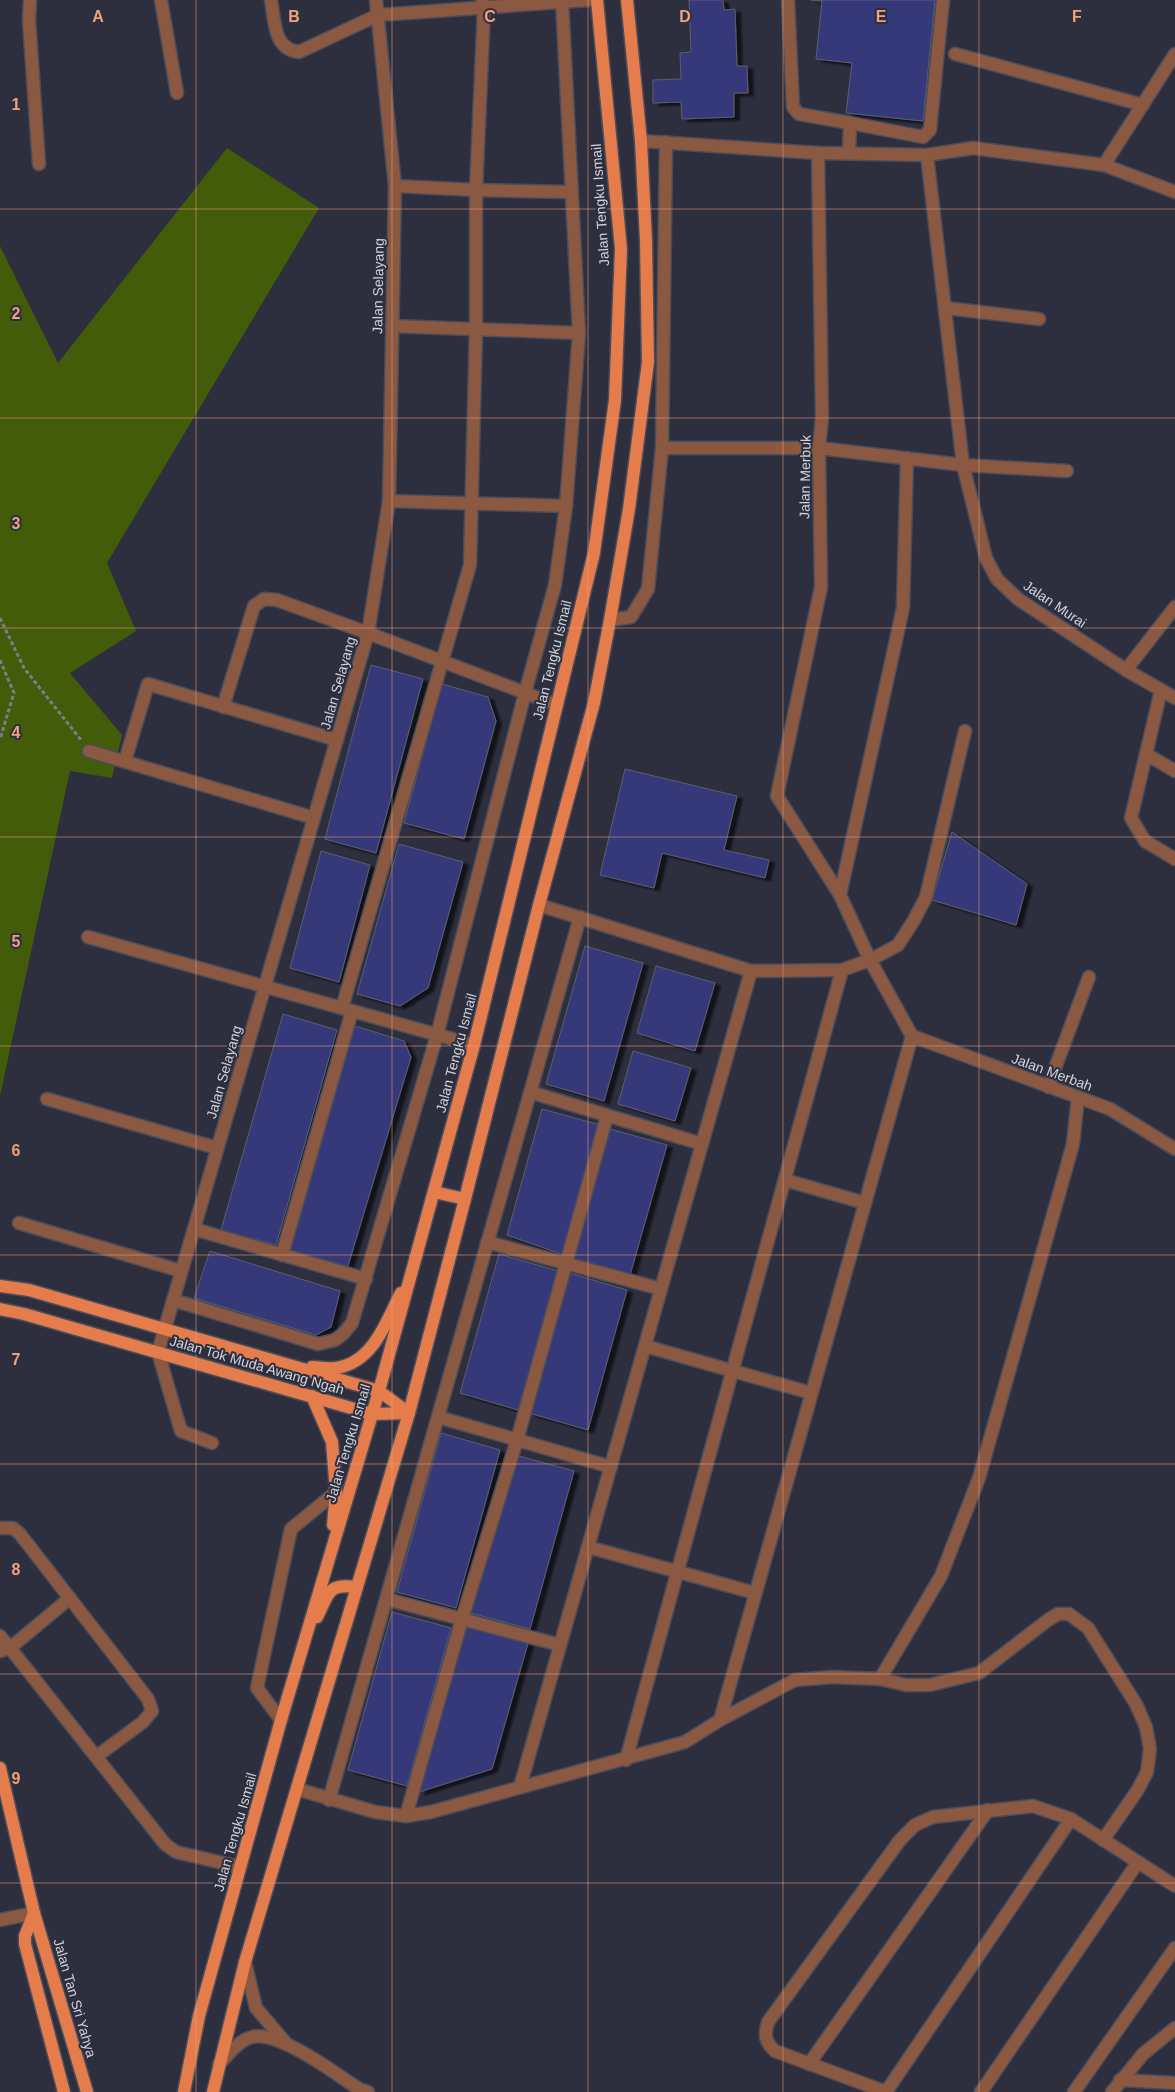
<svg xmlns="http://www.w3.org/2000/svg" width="1175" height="2092" viewBox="0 0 1175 2092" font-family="Helvetica,sans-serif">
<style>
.green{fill:#425c0a}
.building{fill:#353879;stroke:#5c5f70;filter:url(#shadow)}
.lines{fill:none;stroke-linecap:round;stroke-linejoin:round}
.minor-casing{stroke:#4b4d5b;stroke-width:15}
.major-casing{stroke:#4b4d5b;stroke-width:15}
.path{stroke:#7b7d8a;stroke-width:3;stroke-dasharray:4 2.5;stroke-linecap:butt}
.minor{stroke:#8b5841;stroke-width:12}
.major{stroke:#e47c4b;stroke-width:12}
.grid{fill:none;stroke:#f1a17d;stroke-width:1;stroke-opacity:0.55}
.labels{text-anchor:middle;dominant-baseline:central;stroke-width:4;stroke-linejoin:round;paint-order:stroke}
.street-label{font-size:14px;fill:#d1d3dd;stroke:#2d2f3e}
.grid-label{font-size:16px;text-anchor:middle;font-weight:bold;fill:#f1a17d;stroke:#2d2f3e;stroke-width:4;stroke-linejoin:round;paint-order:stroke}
</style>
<defs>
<filter id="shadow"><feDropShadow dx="5.5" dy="3" stdDeviation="1" flood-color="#0009"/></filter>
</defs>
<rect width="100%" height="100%" fill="#2d2f3e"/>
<path class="green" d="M227,148L319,208L107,563L136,631L70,673L122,735L112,778L70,771L0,1096V246L58,363Z"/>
<g class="building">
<path d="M689,0H723L724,10L735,9L737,66H747L748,93H734V117L682,119L681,102L653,103V80L681,79L680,53L691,52Z"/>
<path d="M811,0H935L923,121L846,113L852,63L816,59L822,1Z"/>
<path d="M371,665L423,679L376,853L325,839Z"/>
<path d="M442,684L488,697L496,721L464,839L404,823Z"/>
<path d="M625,769L737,796L724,850L769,860L765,878L662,853L654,888L600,875Z"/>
<path d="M952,832L1027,884L1016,925L932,900Z"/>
<path d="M399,844L463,862L428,988L400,1006L357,994Z"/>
<path d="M321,851L370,865L339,982L290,968Z"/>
<path d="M585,946L643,963L604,1101L546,1084Z"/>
<path d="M656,966L715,983L695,1051L637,1033Z"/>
<path d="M283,1014L337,1030L276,1245L221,1230Z"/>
<path d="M355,1026L404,1041L411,1057L347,1269L287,1251Z"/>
<path d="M633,1051L691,1068L675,1121L618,1104Z"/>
<path d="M542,1109L600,1125L564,1255L507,1235Z"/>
<path d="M610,1129L667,1145L630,1275L574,1260Z"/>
<path d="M210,1251L340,1291L331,1327L316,1335L194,1298Z"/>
<path d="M499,1254L558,1271L518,1410L460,1393Z"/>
<path d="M569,1273L627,1290L588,1430L529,1413Z"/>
<path d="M441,1433L500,1450L456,1608L397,1592Z"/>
<path d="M515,1455L574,1471L530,1629L471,1613Z"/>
<path d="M392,1612L451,1628L407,1786L348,1770Z"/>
<path d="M467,1627L528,1643L492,1769L419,1792Z"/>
</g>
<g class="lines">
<defs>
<g id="minor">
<path d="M30,0L29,20L39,164"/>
<path d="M161,0L177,93"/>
<path d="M271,0C275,21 273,49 299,52L378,15L589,0"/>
<path d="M788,0L793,107L799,114L850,123L849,153"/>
<path d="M955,54L1143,105"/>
<path d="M850,123L923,137L930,130L943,0"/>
<path d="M641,141L818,153L927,155L973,148L1104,165L1175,192"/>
<path d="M927,155L963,465L986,558L997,579L1018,599L1126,670L1175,698"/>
<path d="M1104,165L1175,54"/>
<path d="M395,186L476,190L571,192"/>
<path d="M946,308L1039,319"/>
<path d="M392,326L579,333"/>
<path d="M662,448H819L963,465L1067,471"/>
<path d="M389,501L566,506"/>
<path d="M610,620L631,617L648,589L662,448L666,142"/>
<path d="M1126,670L1175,607"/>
<path d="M1161,690L1131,818L1145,841L1175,859"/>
<path d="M223,707L254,606L264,599L277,600L368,633L557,705"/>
<path d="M89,751L314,818"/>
<path d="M1146,754L1175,771"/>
<path d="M125,761L148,684L337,740"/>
<path d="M840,895L903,608L907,458"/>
<path d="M539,905L751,971L842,970L870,960L898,945L914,920L926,897L965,731"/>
<path d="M88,937L474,1045"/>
<path d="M342,1008L470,565L476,329V190L484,8L482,0"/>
<path d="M912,1036L1110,1109L1175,1149"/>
<path d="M1048,1087L1089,977"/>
<path d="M530,1092L702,1144"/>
<path d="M47,1099L217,1148"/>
<path d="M785,1180L865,1203"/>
<path d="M19,1223L181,1271"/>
<path d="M194,1229L366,1279"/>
<path d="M487,1242L661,1289"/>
<path d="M282,1255L352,1011"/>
<path d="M173,1300L318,1344L335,1340L343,1334L352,1323L437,1035L525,693L555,585L566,506L579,333L562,0"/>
<path d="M645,1346L811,1393"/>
<path d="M438,1417L611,1467"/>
<path d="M212,1443L181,1431L158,1352L368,633L389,501L395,186L376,0"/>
<path d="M0,1528H13L20,1534L148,1699L152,1711L143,1722L97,1756"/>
<path d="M588,1547L755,1593"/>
<path d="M386,1599L560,1645"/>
<path d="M0,1636L10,1648L70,1598"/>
<path d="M0,1651L10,1648L165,1844L176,1852L240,1867"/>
<path d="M880,1679L941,1576L979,1478L1073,1144L1078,1097"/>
<path d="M281,1720L257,1688L291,1529L336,1492"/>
<path d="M720,1720L912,1036L870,960L840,895L777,796L821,587L819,448L822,418L818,153"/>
<path d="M626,1760L842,970"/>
<path d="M520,1787L751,971"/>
<path d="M297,1789L375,1812L406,1816L431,1812L685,1742L720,1720L795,1680L833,1677L880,1679L906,1685H930L979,1673L1048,1620L1058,1614H1069L1088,1628L1136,1704L1146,1727L1150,1749L1147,1772L1137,1791L1103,1840"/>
<path d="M329,1800L580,917"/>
<path d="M406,1816L462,1619L517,1440L607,1116"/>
<path d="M0,1920L34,1913"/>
<path d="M245,1962L256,2008L285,2042"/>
<path d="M219,2064C228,2055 239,2040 252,2037C278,2030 336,2074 359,2089L368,2092"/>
<path d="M809,2064L988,1810"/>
<path d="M1120,2080L1175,2083"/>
<path d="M886,2092L775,2051C765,2042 764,2035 768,2022L900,1840L915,1825L933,1817L1033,1806L1071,1819L1175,1886"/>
<path d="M886,2092L1071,1819"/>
<path d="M981,2092L1138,1862"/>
<path d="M1074,2092L1175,1948"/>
<path d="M1112,2092L1143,2054L1175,2028"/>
</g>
<g id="major">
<path d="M434,1192L465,1199"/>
<path d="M0,1286L29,1290L379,1391L409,1413"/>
<path d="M0,1309L24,1314L372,1414L409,1413"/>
<path d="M312,1367C320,1367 328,1369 336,1368C373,1363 386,1322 401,1293"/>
<path d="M312,1396L332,1442L336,1492L333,1525"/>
<path d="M317,1617C329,1594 327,1583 356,1587"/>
<path d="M0,1768L34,1913L87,2092"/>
<path d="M34,1913L25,1936V1944L64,2092"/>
<path d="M184,2092L199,2016L281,1720L379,1391L474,1045L594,553L615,400L621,249L597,0"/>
<path d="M213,2092L245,1962L409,1413L465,1199L539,905L594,703L610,620L629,509L648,362L646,241L641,141L627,0"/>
</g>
</defs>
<use href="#minor" class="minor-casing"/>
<use href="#major" class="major-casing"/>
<g class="path">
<path d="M0,618L24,668L81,740"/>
<path d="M0,660L14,693L0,739"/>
</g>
<use href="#minor" class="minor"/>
<use href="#major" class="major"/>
</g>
<path class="grid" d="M196,0V2092M392,0V2092M588,0V2092M783,0V2092M979,0V2092M0,209H1175M0,418H1175M0,628H1175M0,837H1175M0,1046H1175M0,1255H1175M0,1464H1175M0,1674H1175M0,1883H1175"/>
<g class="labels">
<g class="street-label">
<text transform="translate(600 205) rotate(-94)">Jalan Tengku Ismail</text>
<text transform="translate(378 286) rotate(-89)">Jalan Selayang</text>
<text transform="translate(805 477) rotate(-89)">Jalan Merbuk</text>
<text transform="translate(1055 604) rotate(34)">Jalan Murai</text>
<text transform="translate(552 660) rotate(-76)">Jalan Tengku Ismail</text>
<text transform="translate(338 683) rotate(-74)">Jalan Selayang</text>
<text transform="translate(456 1053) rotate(-75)">Jalan Tengku Ismail</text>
<text transform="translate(224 1072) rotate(-74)">Jalan Selayang</text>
<text transform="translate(1052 1072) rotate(20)">Jalan Merbah</text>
<text transform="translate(257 1365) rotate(16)">Jalan Tok Muda Awang Ngah</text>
<text transform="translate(348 1443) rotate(-73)">Jalan Tengku Ismail</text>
<text transform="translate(235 1832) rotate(-74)">Jalan Tengku Ismail</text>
<text transform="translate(75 1998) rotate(74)">Jalan Tan Sri Yahya</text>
</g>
</g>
<g class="grid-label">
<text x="98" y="22">A</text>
<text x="294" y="22">B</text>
<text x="490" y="22">C</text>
<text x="685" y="22">D</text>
<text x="881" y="22">E</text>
<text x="1077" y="22">F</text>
<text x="16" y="110">1</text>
<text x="16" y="319">2</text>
<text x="16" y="529">3</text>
<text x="16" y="738">4</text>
<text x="16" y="947">5</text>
<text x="16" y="1156">6</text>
<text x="16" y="1365">7</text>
<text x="16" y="1575">8</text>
<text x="16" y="1784">9</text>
</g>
</svg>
